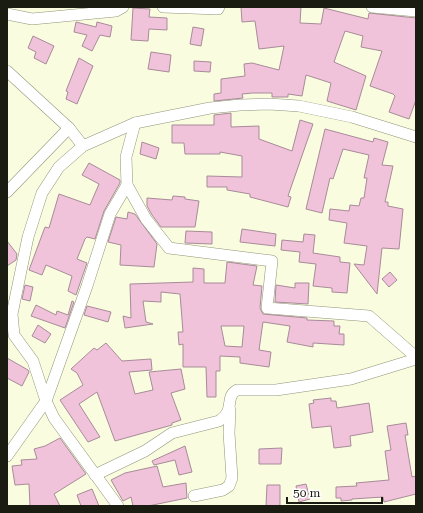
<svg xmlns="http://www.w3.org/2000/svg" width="423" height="513" viewBox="0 0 423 513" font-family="'Roboto Serif',serif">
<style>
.building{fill:#f0c3da;stroke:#a88b99;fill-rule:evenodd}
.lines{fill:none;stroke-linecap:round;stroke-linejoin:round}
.street-casing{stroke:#929579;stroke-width:12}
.street{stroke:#fff;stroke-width:11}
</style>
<rect width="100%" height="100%" fill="#f9fcde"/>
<g class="building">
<path d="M241,7H301L300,23L321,24L324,8L368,19L369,13L416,18V100L409,119L389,112L395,96L393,94L370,86L382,51L361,47L363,36L345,31L334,62L366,76L356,110L327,101L331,83L306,75L302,96L288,94V97H272V93H253L242,94L243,98L214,101V94L221,93V79L245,76L244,64L252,63L279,70L284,46L259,49L255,21L242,22Z"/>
<path d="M133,8L150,9L149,17L167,18V30L149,29L148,41L131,40Z"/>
<path d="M76,22L96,27L97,22L112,26L110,37L100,35L92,51L82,46L87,35L74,32Z"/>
<path d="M193,27L204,29L201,46L190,44Z"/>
<path d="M33,36L54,46L46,64L34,58L36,52L28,48Z"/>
<path d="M151,52L171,55L169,72L148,69Z"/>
<path d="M79,58L93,66L77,104L66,99L68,92L66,91Z"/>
<path d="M194,61L211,62L210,72L194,71Z"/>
<path d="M231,113V127L259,126V139L292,151L300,120L313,124L288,196L291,197L288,207L250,197V194L227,190V187H207V176L242,177V156L220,152V154H185L184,143H172V125H214V115Z"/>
<path d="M325,129L373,142L374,138L388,142L382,165L393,166L385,202H388V206L403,209L399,249L382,248L377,294L354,264L364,265L367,246L344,243L347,223L329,220L330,209L349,211L350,205L359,206L361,198H364L367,178H364L369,155L343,149L333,179L330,178L322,213L306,209Z"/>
<path d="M142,142L159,148L156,159L140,154Z"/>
<path d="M89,163L120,180V183L104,211L95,239L87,237L85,239L77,259L87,263L76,295L68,291L72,276L46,265L42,275L29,270L45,227L49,228L59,194L90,205L99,184L82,175Z"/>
<path d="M173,196L185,197V199L199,201L195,227H161L152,215L147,206V198L172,200Z"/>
<path d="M128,212L135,214L157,244L154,267L120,265L121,245L108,242L116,217L127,219Z"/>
<path d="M242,229L276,234L275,246L240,242Z"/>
<path d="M186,231L212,232V244L185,243Z"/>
<path d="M304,234L315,235L313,253L340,257V262L350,263L347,293L332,292V288L313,286L316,264L299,262L300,252L281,250L282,240L303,242Z"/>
<path d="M7,241L17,254L16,260L7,266Z"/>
<path d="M227,262L257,266L253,285L262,286L260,308L263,314L307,318V320L334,321V326H340L339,334H344V345L313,343V347L287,342L290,326L263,322L259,350L271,352L269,367L240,363V357L220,356V371H216V397H207L206,367H183V344L179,345L178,332H183L180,294L161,292V302L143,301L146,322L153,324L125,328L123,316L131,318L130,284L193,282V268L204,269V283H225ZM221,326H244L242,347L225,346Z"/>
<path d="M390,272L397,280L389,287L382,279Z"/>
<path d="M295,283H309L308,304L275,302L276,285L295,288Z"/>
<path d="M25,285L33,287L30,301L22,299Z"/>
<path d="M72,301L74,302L65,328L31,316L36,305L56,315L57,311L68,315Z"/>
<path d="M87,306L111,312L108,322L84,315Z"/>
<path d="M38,325L51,334L45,343L32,336Z"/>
<path d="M106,343L122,361L151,359L152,370L129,372L135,394L153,390L149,372L181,369L185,389L171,393L181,420L172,423V425L115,441L97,392L79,404L100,437L88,442L60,400L83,385L77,373L71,369L94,348L97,350Z"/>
<path d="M7,358L28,370L29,372L22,386L7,378Z"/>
<path d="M331,398V401H336L337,408L369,403L373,432L350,436L351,446L334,448L331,426L312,428L309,404L314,403L313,400Z"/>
<path d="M406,423L408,435H405L412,477L416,476V494L384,502L383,497L352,499V500L341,501V498H336V487L357,486L356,483L389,480L385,451L391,450L387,426Z"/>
<path d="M60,438L86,474L54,494L60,506H30L29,484L15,485L12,466L22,465L21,460L37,459L34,449L45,446Z"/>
<path d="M185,446L192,472L179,475L175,460L154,465L152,461Z"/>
<path d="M282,448L281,464H259V449Z"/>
<path d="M157,466L163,487L186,483L187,498L148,506H133L131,497L123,501L111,480L125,473Z"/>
<path d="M306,484L310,499L299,502L296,486Z"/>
<path d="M267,485H280V506H266Z"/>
<path d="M92,489L99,506H81L77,495Z"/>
</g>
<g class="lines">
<defs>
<g id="street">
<path d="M163,7L218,9L219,7"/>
<path d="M372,7L416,11"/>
<path d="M7,14L32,19L116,11L123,7"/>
<path d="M7,71L69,128L83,146"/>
<path d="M127,185L146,219L169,248L272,261L267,308L369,316L416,357"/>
<path d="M7,192L69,128"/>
<path d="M7,456L46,401L87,286L110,214L127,185L126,157L135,123"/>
<path d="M95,475L145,451L172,433L219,421C236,410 224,397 237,390H276L351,379L416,359"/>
<path d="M194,496L223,490L229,486L232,478L229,433L230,410"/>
<path d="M118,506L54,418L46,401L33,361L14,335L12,314L28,237L42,193L59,167L83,146L135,123L210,108L240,105L269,104L299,106L352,117L416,137"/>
</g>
</defs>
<use href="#street" class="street-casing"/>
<use href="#street" class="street"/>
</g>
<rect width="423" height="513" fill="none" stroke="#1b1c11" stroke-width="16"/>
<path d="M287 497v6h95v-6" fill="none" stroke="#1b1c11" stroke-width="2"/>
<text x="293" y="497" font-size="12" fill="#1b1c11" stroke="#ffffff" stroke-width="3" paint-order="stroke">50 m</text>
</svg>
